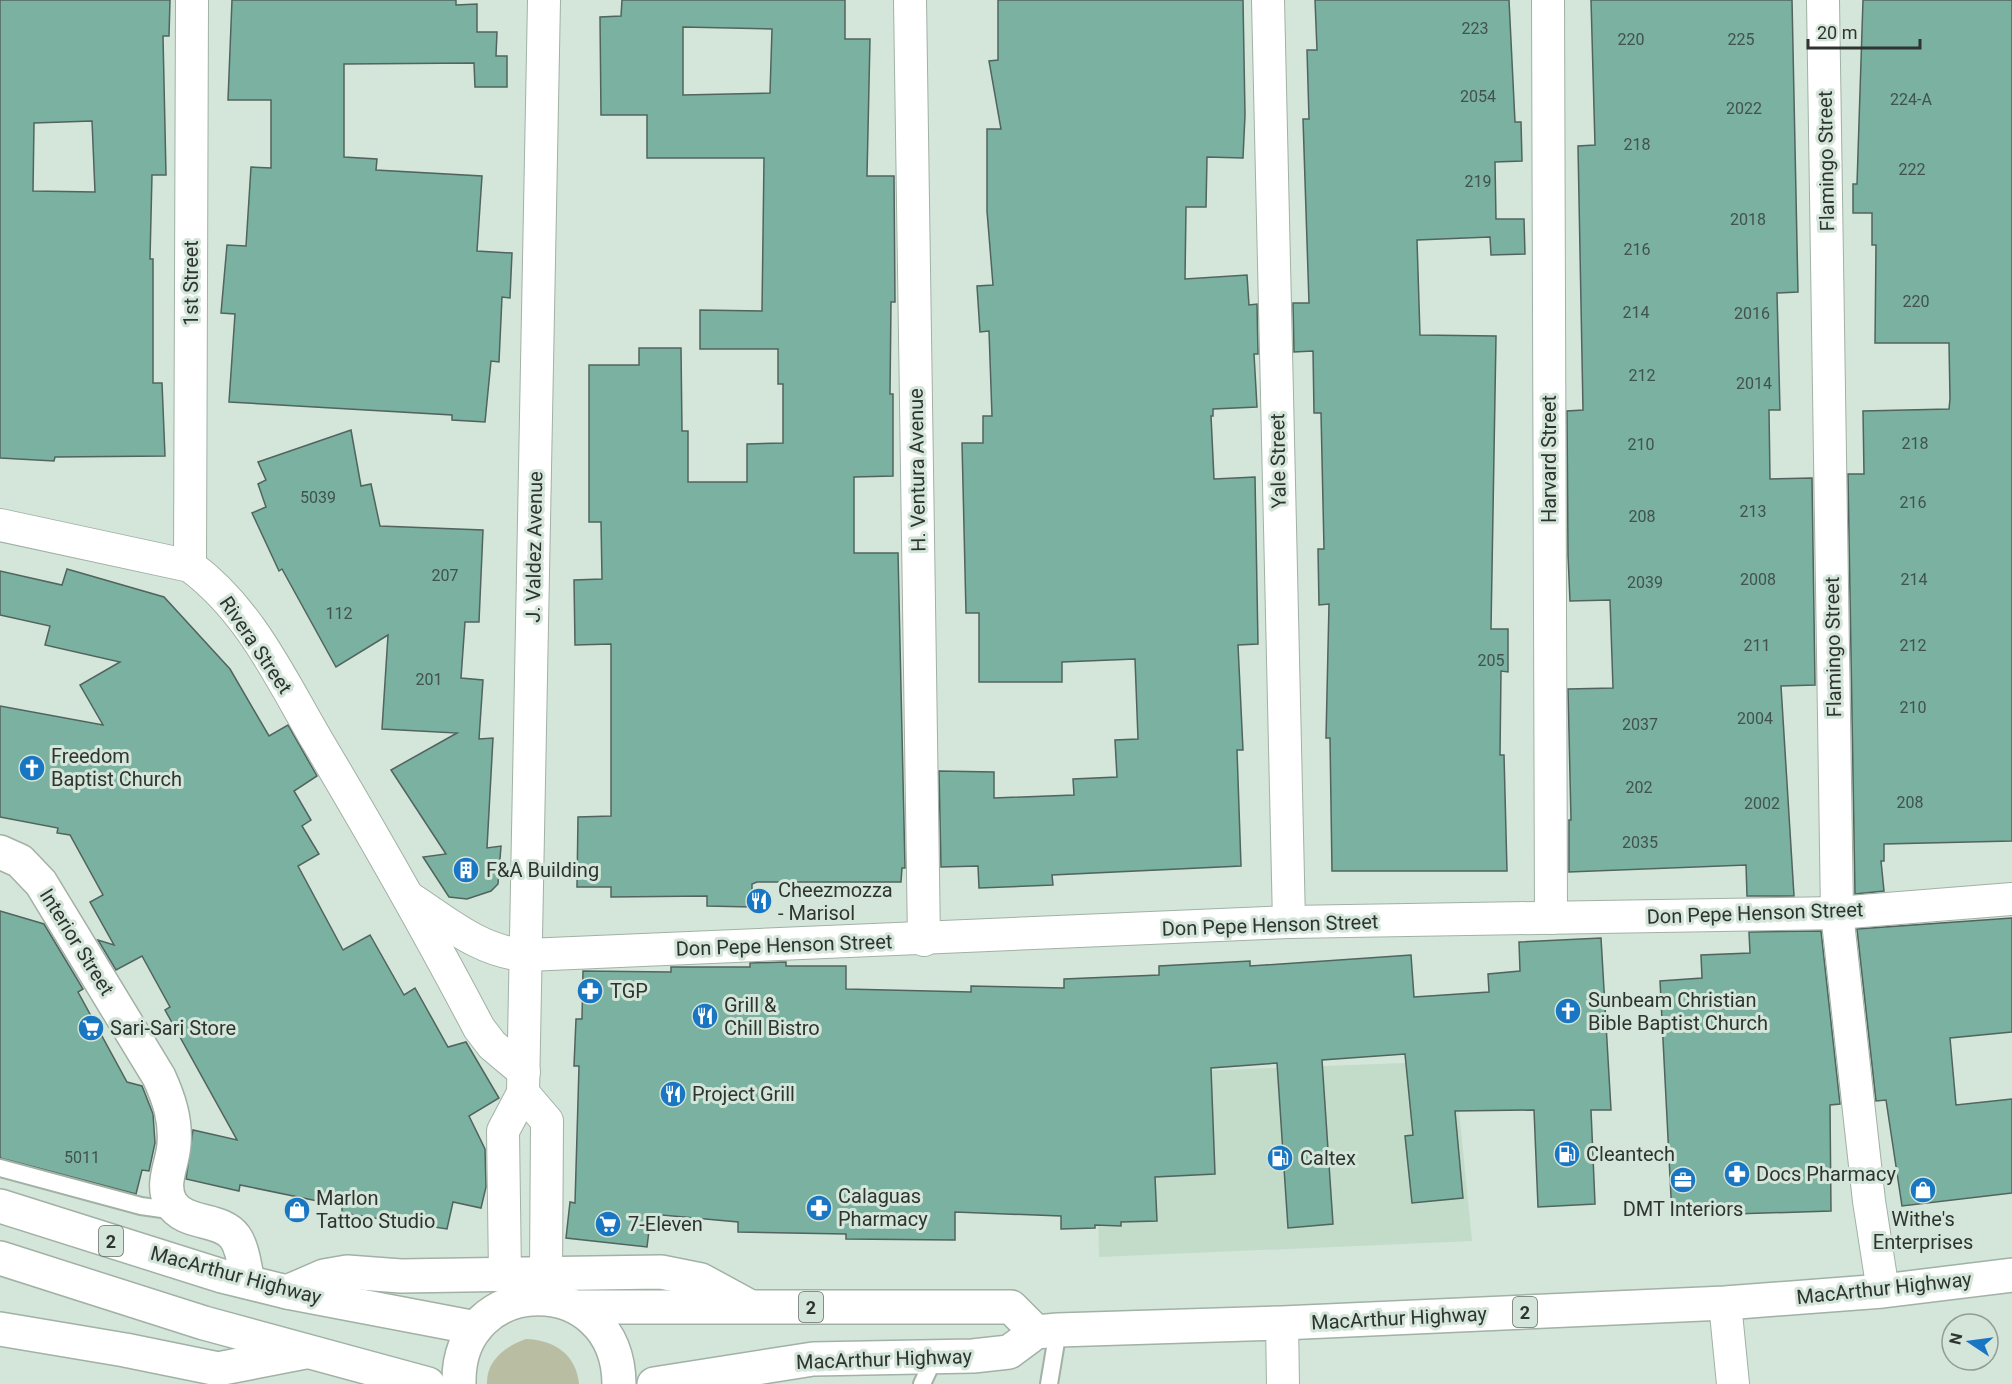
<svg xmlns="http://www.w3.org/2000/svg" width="2012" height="1384" viewBox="0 0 2012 1384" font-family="Roboto,sans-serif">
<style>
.built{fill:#c3dbc9}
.green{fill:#b9bea3}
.building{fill:#7ab1a0;stroke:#51645e;stroke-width:1.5;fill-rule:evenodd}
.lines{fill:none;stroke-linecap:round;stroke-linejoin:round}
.service-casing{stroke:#a1b1a5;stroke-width:20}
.minor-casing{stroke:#a1b1a5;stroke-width:34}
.tertiary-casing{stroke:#a1b1a5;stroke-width:36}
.trunk-casing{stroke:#a1b1a5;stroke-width:36}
.service{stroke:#fff;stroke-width:16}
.minor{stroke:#fff;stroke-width:32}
.tertiary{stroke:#fff;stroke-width:33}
.trunk{stroke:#fff;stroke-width:33}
.labels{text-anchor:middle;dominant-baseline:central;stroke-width:6;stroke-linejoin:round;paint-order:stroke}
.number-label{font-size:16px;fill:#41534c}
.shield{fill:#d4e5d9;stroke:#606963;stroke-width:1.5}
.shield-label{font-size:18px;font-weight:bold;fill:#2e3430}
.street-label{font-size:20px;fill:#2e3430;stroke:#d4e5d9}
.poi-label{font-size:20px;fill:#2e3430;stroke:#d4e5d9;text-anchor:start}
</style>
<rect width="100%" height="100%" fill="#d4e5d9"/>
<path class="built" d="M1454,1061L1472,1241L1099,1257L1096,1075Z"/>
<path class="green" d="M526,1339C554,1340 576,1354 579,1384H487C486,1360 506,1346 526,1339Z"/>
<g class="building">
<path d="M0,0H170L169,36H163L166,175H152L150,259H153V383H162L165,456L55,457L54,461L0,458ZM92,121L95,192L33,191L34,123Z"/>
<path d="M232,0H456V5L477,4V32H497L496,56H507V87H475L474,63L344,64V157L377,159L376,170L482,176L477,251L512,253L510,298L502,297L499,362L491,361L485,422L452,420V415L229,402L235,314L221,313L227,245L246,246L251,167L271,168V100H228Z"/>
<path d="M622,0H845V39H870L867,176H894L895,302H891L890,394H893V476L854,477V553H898L905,868H902L901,882H757L752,884V907L707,906V896L611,897V887H577L578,817L611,816V644L575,645L574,580L602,579L601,522H589V365H639V348H681L682,431H688V482H747V444L783,443V384H778V349H700V310L762,311L764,158H647V115H601L600,17L621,16ZM683,27L772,29L770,93L683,95Z"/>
<path d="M998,0H1243L1245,115L1243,158L1207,157L1206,207H1186L1185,279L1247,275L1249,305L1257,304L1258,354H1254L1257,407L1213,409V416H1211L1214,479L1255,477L1258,644L1238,645L1243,750H1237L1241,866L1052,875L1053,885L979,888L978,866L941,867L939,771L994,772V798L1074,795L1073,779L1117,777L1115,740L1138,739L1135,659L1062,662V682H979V613H966L962,443H983V416H992L989,331L980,332L977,286L993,285L987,211V129H1001L989,61L998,60Z"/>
<path d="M1315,0H1509L1515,122H1521L1522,161L1495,162L1496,219H1524L1525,254L1491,255L1490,237L1417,240L1420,335L1496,336L1491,629H1508V672L1501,671L1500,755H1504L1507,871H1332L1330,738H1326L1329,604L1319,605L1318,549H1324L1321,413H1314L1313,351L1294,352L1293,303H1309L1303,119H1309L1307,50H1317Z"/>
<path d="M1591,0H1792L1798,292L1777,293L1780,410H1769L1770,479L1812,478L1815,685L1781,686L1794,896H1747L1746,865L1569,872V820H1571L1568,689L1613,688L1610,600L1570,601L1568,555L1567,411L1583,410L1578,146L1595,145Z"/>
<path d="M1863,0H2012V841L1884,844V861H1881L1884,891L1855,894L1848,474H1864L1863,411L1949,409L1950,399L1949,343H1875L1876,245H1872V213H1853V184H1857Z"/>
<path d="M351,430L361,486L371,484L380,526L483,530L479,622H465L461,678L483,680L479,739L493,738L487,848L501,846L498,884L491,891L467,899L449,897L423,857L446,854L391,770L457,733L382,729L388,635L336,667L282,569L279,571L252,513L266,507L258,484L266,480L258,462Z"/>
<path d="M67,569L164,597L230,669L269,736L288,725L317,776L294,791L311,820L302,826L319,854L298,866L343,950L370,935L404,995L415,988L448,1047L466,1042L499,1098L469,1116L485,1149L486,1187L481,1208L453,1202L447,1229L342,1213V1206L240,1185L239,1191L186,1179L193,1130L237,1140L165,1010L170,1007L142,956L116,970L98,940L114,945L90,902L103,895L70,835L57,833L58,828L0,817V706L103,725L80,685L120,662L45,645L50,626L0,615V571L62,585Z"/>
<path d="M0,911L44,924L83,989L78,992L127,1082L142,1086L153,1114L155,1143L149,1171L142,1170L136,1194L0,1158Z"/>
<path d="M2012,918V1032L1950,1038L1956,1105L2012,1099V1193L1902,1206L1886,1100L1876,1101L1857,929Z"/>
<path d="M1821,931L1840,1104L1830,1105L1831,1211L1672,1216L1660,981L1702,978L1701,955L1750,953L1749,932Z"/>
<path d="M1601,938L1611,1110H1591L1595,1204L1538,1207L1534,1110L1455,1111L1463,1198L1412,1203L1405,1136L1413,1135L1405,1054L1322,1060L1333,1224L1288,1228L1277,1063L1211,1068L1215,1174L1155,1177L1157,1221L1121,1222V1226L1095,1225V1228L1061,1229V1216L955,1212V1240L846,1239V1234L738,1232V1222L651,1214L647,1247L566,1238L570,1202L575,1203L579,1066H574L576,1019H582L583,971L671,972V967H750V963L786,962V966H846V989L971,992V986L1064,988V979L1159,975V966L1250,961V966L1411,955L1414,997L1489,992L1488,974L1520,971L1519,942Z"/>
</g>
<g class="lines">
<defs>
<g id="service">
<path d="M0,1168L141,1206L176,1211"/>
<path d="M922,1384L935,1356"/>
<path d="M1049,1384L1058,1330"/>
</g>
<g id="minor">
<path d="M910,0L924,940"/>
<path d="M1268,0L1289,922"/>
<path d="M1548,0L1551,918"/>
<path d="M1823,0L1837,913L1869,1201L1883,1291"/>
<path d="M0,525L190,566C250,610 281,679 318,742C374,836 428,931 479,1028L492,1045L524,1072"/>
<path d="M190,566L192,0"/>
<path d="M411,899C448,923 482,953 527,955L1289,922L1837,913L2012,899"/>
<path d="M523,1093L547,1121L546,1274"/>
<path d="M505,1274L503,1131L523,1093L544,0"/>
<path d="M1725,1303L1733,1384"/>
<path d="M1282,1323L1283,1384"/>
</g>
<g id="tertiary">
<path d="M0,852L20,861L41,883L159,1077C169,1099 176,1120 174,1144C173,1164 160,1184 171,1203C185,1226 221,1217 235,1237C243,1248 245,1269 248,1282"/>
<path d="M0,1329L125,1350L218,1369L305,1352"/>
</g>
<g id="trunk">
<path d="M0,1206L222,1276L287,1292L476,1328"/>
<path d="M0,1258L204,1323L428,1384"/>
<path d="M287,1292L324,1276L347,1272L401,1276L661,1272L701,1280L747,1305"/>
<path d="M576,1307H1011L1036,1332"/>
<path d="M459,1384C456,1272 618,1269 619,1384"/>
<path d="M654,1384L813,1359L973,1356L1009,1352L1036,1332L1058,1330L1282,1323L1725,1303L1883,1291L2012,1275"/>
</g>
</defs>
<use href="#service" class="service-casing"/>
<use href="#minor" class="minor-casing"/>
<use href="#tertiary" class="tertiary-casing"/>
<use href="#trunk" class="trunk-casing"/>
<use href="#service" class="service"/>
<use href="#minor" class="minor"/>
<use href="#tertiary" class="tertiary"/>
<use href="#trunk" class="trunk"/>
</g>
<defs>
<symbol id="church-disc" viewBox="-11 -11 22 22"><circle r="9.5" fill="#1976c2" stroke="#d4e5d9"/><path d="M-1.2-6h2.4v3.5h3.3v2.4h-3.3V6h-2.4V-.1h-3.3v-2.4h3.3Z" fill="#fff"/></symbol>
<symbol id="building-disc" viewBox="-11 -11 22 22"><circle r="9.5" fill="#1976c2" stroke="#d4e5d9"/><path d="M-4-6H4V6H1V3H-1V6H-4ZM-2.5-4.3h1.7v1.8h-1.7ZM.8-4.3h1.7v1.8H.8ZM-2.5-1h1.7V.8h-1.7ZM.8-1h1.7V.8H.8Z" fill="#fff"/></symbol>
<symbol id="restaurant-disc" viewBox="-11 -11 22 22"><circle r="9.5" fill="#1976c2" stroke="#d4e5d9"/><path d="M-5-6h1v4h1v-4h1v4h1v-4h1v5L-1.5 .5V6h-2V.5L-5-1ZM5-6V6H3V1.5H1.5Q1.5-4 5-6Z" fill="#fff"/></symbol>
<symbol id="pharmacy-disc" viewBox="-11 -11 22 22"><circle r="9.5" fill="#1976c2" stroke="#d4e5d9"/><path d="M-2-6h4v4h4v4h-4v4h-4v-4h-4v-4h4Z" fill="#fff"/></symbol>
<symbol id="supermarket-disc" viewBox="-11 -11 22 22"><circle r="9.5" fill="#1976c2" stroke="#d4e5d9"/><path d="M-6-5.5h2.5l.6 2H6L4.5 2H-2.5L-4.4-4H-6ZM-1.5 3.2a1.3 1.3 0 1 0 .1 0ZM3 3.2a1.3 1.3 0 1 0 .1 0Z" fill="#fff"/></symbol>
<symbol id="fuel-disc" viewBox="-11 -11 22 22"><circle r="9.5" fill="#1976c2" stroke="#d4e5d9"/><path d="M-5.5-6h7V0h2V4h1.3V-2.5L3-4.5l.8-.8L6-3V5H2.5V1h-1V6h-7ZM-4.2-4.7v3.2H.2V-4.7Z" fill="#fff"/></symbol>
<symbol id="office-disc" viewBox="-11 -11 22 22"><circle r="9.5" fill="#1976c2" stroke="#d4e5d9"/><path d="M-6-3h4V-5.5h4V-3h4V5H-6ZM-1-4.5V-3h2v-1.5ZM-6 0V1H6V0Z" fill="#fff"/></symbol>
<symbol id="shop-disc" viewBox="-11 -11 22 22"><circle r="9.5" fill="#1976c2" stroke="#d4e5d9"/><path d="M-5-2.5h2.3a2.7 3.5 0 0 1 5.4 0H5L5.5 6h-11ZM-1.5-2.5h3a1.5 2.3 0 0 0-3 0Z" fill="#fff"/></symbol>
</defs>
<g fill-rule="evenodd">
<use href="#church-disc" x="17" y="753" width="30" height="30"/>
<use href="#building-disc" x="451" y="855" width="30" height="30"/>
<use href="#restaurant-disc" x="744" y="886" width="30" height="30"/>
<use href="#pharmacy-disc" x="575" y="976" width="30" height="30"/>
<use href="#church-disc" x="1553" y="996" width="30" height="30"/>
<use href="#restaurant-disc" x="690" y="1001" width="30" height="30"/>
<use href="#supermarket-disc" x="76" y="1013" width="30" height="30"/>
<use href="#restaurant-disc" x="658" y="1079" width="30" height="30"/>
<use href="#fuel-disc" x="1552" y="1139" width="30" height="30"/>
<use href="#fuel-disc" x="1265" y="1143" width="30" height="30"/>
<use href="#pharmacy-disc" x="1722" y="1159" width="30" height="30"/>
<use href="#office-disc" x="1668" y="1165" width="30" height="30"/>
<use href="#shop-disc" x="1908" y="1175" width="30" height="30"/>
<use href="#pharmacy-disc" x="804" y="1193" width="30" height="30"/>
<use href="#shop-disc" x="282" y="1195" width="30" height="30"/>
<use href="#supermarket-disc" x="593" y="1209" width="30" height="30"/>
</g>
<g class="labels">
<g class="number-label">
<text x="1475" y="28">223</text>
<text x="1631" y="39">220</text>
<text x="1741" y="39">225</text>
<text x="1478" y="96">2054</text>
<text x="1911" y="99">224-A</text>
<text x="1744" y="108">2022</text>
<text x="1637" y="144">218</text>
<text x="1912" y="169">222</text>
<text x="1478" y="181">219</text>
<text x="1748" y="219">2018</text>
<text x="1637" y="249">216</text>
<text x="1916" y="301">220</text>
<text x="1636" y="312">214</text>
<text x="1752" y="313">2016</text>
<text x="1642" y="375">212</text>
<text x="1754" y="383">2014</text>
<text x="1915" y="443">218</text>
<text x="1641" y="444">210</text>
<text x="318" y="497">5039</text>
<text x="1913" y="502">216</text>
<text x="1753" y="511">213</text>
<text x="1642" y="516">208</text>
<text x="445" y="575">207</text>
<text x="1758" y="579">2008</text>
<text x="1914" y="579">214</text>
<text x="1645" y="582">2039</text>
<text x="339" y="613">112</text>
<text x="1757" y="645">211</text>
<text x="1913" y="645">212</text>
<text x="1491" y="660">205</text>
<text x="429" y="679">201</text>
<text x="1913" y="707">210</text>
<text x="1755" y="718">2004</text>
<text x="1640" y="724">2037</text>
<text x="1639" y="787">202</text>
<text x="1910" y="802">208</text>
<text x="1762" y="803">2002</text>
<text x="1640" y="842">2035</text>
<text x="82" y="1157">5011</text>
</g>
<g class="shield">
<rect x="99" y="1226" width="24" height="30" rx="4.5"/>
<rect x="799" y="1292" width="24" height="30" rx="4.5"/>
<rect x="1513" y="1297" width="24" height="30" rx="4.5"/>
</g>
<g class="shield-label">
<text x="111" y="1241">2</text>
<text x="811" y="1307">2</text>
<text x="1525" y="1312">2</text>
</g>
<g class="street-label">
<text transform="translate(1826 161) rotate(-91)">Flamingo Street</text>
<text transform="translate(191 283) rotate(-90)">1st Street</text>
<text transform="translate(1549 459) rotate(-90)">Harvard Street</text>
<text transform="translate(1278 461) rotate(-91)">Yale Street</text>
<text transform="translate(917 470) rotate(-91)">H. Ventura Avenue</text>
<text transform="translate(534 547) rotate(-89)">J. Valdez Avenue</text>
<text transform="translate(256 645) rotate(56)">Rivera Street</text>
<text transform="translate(1833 647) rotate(-91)">Flamingo Street</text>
<text transform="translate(1755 913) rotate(-2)">Don Pepe Henson Street</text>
<text transform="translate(1270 925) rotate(-2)">Don Pepe Henson Street</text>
<text transform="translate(77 942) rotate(58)">Interior Street</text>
<text transform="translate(784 945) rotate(-2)">Don Pepe Henson Street</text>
<text transform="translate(236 1275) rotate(15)">MacArthur Highway</text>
<text transform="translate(1884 1288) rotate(-6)">MacArthur Highway</text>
<text transform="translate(1399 1318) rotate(-3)">MacArthur Highway</text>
<text transform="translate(884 1359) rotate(-2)">MacArthur Highway</text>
</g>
<g class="poi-label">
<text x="51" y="756">Freedom<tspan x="51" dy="23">Baptist Church</tspan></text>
<text x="486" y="870">F&amp;A Building</text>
<text x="778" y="890">Cheezmozza<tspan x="778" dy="23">- Marisol</tspan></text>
<text x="610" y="991">TGP</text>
<text x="1588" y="1000">Sunbeam Christian<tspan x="1588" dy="23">Bible Baptist Church</tspan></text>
<text x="724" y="1005">Grill &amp;<tspan x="724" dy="23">Chill Bistro</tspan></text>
<text x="110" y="1028">Sari-Sari Store</text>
<text x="692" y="1094">Project Grill</text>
<text x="1586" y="1154">Cleantech</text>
<text x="1300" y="1158">Caltex</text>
<text x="1756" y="1174">Docs Pharmacy</text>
<text x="838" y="1196">Calaguas<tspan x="838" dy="23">Pharmacy</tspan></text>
<text x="316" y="1198">Marlon<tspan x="316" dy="23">Tattoo Studio</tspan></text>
<text x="1683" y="1209" text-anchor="middle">DMT Interiors</text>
<text x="1923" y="1219" text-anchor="middle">Withe's<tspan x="1923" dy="23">Enterprises</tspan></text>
<text x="628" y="1224">7-Eleven</text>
</g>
</g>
<g transform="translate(1970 1342) rotate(283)"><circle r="28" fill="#d4e5d9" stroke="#929e95" stroke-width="1.5"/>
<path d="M0-4.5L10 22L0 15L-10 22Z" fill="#1976c2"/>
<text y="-9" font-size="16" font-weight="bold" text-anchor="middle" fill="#2e3430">N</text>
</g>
<path d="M1808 39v9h112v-9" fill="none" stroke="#2e3430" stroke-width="3"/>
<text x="1817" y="39" font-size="18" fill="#2e3430" stroke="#d4e5d9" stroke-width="4.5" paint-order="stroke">20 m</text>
</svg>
